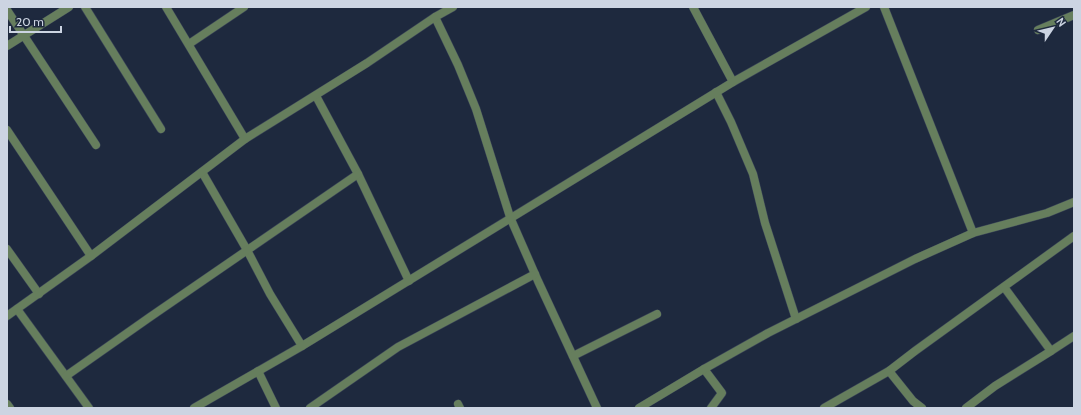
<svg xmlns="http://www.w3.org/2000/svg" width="1081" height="415" viewBox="0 0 1081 415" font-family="Cabin,sans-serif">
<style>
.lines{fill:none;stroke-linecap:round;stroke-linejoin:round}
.street-casing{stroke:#3a4458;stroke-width:9}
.street{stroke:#667e5d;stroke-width:8}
</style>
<rect width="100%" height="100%" fill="#1e293e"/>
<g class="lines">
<defs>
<g id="street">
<path d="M85,7L161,129"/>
<path d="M166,7L245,139"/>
<path d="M693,7L733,82"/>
<path d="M884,7L973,233"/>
<path d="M7,10L96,145"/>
<path d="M435,17L458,65L476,109L510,217L538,281L597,408"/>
<path d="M1038,30L1074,15"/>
<path d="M189,44L244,7"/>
<path d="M7,46L69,7"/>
<path d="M716,92L731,122L753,174L765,223L796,319"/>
<path d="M316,96L358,174L409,281"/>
<path d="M7,130L91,256"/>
<path d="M202,172L247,250L270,294L302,346"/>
<path d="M7,249L39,294"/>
<path d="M17,309L89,408"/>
<path d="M7,316L91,256L245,139L367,63L435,17L453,7"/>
<path d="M1051,351L1074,336"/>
<path d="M573,356L657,314"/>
<path d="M704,369L722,393L711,408"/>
<path d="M258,371L276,408"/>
<path d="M889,371L913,401L922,408"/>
<path d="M66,376L150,317L358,174"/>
<path d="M7,404L10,408"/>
<path d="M458,404L460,408"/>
<path d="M194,408L302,346L733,82L866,7"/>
<path d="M310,408L398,347L535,274"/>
<path d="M639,408L704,369L768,333L915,259L973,233L1047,213L1074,202"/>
<path d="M824,408L889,371L915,351L1074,236"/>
<path d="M966,408L995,386L1051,351L1004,287"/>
</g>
</defs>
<use href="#street" class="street-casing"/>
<use href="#street" class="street"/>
</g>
<rect width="1081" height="415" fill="none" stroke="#ccd4e2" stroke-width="16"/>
<g transform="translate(1053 28) rotate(55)" stroke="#1e293e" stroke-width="3" paint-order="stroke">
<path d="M0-3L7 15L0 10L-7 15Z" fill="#ccd4e2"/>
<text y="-6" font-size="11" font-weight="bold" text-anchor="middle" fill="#ccd4e2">N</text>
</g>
<path d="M10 26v6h51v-6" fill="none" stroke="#ccd4e2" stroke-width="2"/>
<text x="16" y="26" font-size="12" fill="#ccd4e2" stroke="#1e293e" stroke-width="3" paint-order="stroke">20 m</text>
</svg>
